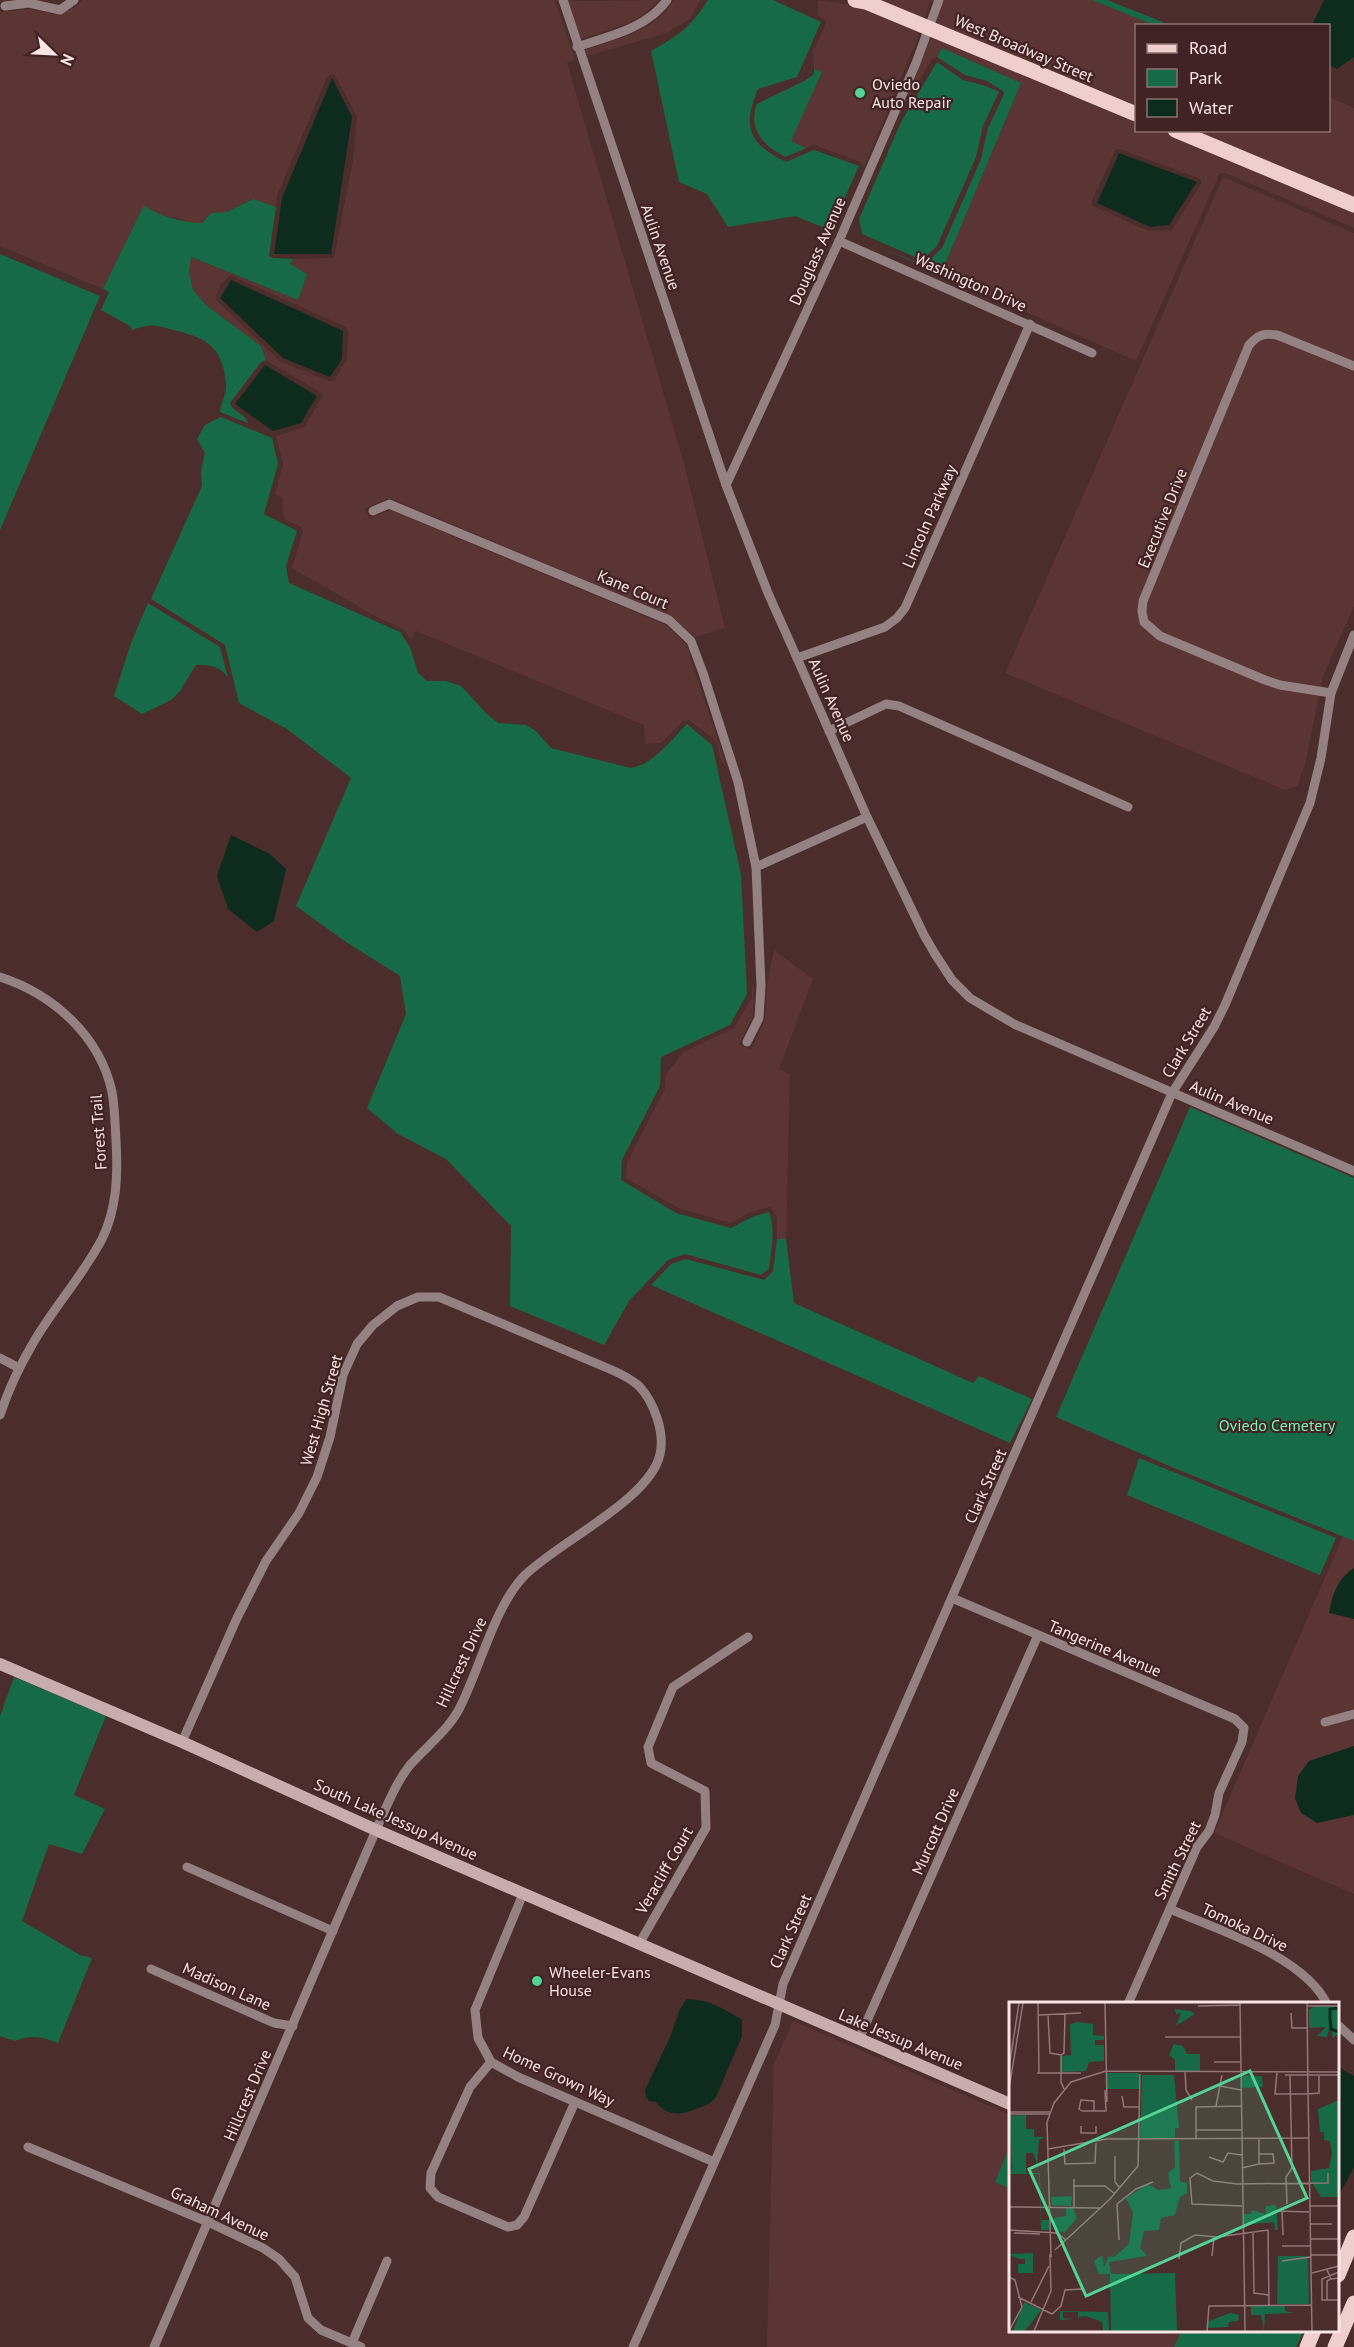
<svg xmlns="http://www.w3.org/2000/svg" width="1354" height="2347" viewBox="0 0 1354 2347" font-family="'PT Sans',sans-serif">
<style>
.built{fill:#5a3533;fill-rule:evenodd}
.green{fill:#166b46}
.water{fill:#0d2c1d}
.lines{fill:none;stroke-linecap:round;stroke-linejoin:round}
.street{stroke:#938281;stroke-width:9}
.secondary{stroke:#c7adab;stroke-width:12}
.primary{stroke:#efcecc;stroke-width:15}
.poi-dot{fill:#53d396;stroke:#402322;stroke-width:2}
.labels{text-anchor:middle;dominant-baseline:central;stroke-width:4.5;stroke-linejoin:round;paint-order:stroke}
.street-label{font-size:16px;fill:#f9e5e4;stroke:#402322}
.poi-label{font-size:16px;fill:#f9e5e4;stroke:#402322;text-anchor:start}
.park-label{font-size:16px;fill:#76f5b5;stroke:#402322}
.inset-river{fill:none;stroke:#0d2c1d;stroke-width:3}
.inset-road{fill:none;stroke:#917776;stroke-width:1.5}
.view{fill:#53d396;fill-opacity:0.15;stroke:#53d396;stroke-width:3}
.inset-edge{fill:none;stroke:#f9e5e4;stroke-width:3}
</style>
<rect width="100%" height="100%" fill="#4b2d2c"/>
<g class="built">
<path d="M82,0H555L575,60L567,63L683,460L725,628L695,637L671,616L392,499H386L364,509L370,519L390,510L666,625L686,644L726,766L721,761L717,745L713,738L689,720L683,721L661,743L645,744L644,725L416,631L411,640L403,629L377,617L292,568L303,531L301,527L284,519L282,498L275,494L283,464L276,436L305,427L322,396L320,392L266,360L261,346L206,305L193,290L189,271L190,257L298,300L290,264L293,259L334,258L353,160L357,116L334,74L327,77L277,196L276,207L252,199L227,212L211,213L202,223L191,224L181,219L152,213L144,205L103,289L0,246V10L1,12L29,9L59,15L77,6ZM230,275L346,327L348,331L347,359L334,381H329L281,362L217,301L216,296L221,283H223Z"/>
<path d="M567,0L586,1L659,0L643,15L626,24L581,39Z"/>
<path d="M674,0H700L690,19L664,34L587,56L585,50L632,34L651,24L665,13Z"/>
<path d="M818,0L862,6L921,30L864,167L860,162L815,145L806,148L791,141L821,73L814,69L813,52L826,23L825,20L818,16Z"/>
<path d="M876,0H1092L1154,25L1136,26V109L936,25L941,4L930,1L924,20Z"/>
<path d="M932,35L1136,120V130L1161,131L1354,211V228L1225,173H1220L1136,361L941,274L1021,83L942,48L937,57L932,59L903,108ZM1116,149H1120L1201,179V184L1172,230L1148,231L1093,206L1092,201Z"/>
<path d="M1329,97L1354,108V199L1189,131L1328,130Z"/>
<path d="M1223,177L1354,233V606L1323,676L1305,765L1297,786L1285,790L1005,673Z"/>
<path d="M774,950L813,979L779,1069L790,1074L786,1239H777V1217L770,1207L750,1212L731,1223L678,1208L626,1178L627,1162L665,1089L666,1074L684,1052L734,1028L752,997V986H754L753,1016L739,1044L751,1050L765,1019L767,985Z"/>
<path d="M1343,1536L1354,1541V1894L1214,1833Z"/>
<path d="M793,2021L1010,2115V2330L1182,2331L1174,2347H767L774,2064Z"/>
</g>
<g class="green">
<path d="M708,0H773L821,22L797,77L758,89C742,127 749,144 786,162L814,150L859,166L830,230L795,216L728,227L707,194L679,182L651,51C679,35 690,28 708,0Z"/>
<path d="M1092,0H1107L1170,25H1154Z"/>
<path d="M942,48L1021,83L941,274L870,243L920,264L926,263L942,248L981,159L988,128L1004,94L1003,91L987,81L965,75L937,57Z"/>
<path d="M937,62L963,80L986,86L999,92L983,126L976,157L937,246L922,260L862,234L859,219L901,122Z"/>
<path d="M814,69L822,72L791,141L806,148L786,157C765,147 747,130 757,104L806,80L814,74Z"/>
<path d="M253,199L276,207L269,256L273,258L293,259L290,264L307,274L298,300L191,257L189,271L193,290L206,305L261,346L266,360L261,362L230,403C232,412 245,413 248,423L220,412C221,403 227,393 226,384C223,349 209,339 178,331C157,326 153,322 132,330L130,326L101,310L109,292L103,289L144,205C154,215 188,224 202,223L211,213L227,212Z"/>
<path d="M0,254L100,296L0,530Z"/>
<path d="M221,417L272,438L278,464L264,514L297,531L286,566L289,583L400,632L410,647L418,673L427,681H446L461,686L488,715L498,723L526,725L536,731L551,748L631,768C653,765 672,739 687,724L712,745L741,874L747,994L730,1025L661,1057L660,1086L622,1160L621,1180L676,1213L731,1228L752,1217L769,1212C776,1229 771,1251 769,1269L761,1275L685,1254L668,1260L629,1301L604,1345L510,1306L511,1226L446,1159L398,1134L367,1108L406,1014L400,976L343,940L296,906L351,778L287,729L239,703L225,645L151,599L202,486L201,471L205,453L197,439L205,425Z"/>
<path d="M148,603L220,647L228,678C221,666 209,665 196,665L180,691L171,700L142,714L114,696L131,643Z"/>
<path d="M1190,1107L1354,1178V1541L1174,1468L1056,1417Z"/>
<path d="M777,1239H786L794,1303L973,1383L979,1376L1032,1399L1010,1443L651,1285L671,1264L686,1259L764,1280L773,1271Z"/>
<path d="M1139,1458L1336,1538L1320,1575L1127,1495Z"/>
<path d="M14,1677L106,1716L74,1795L105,1809L82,1854L49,1844L22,1921L80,1955L92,1958L58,2043C43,2037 30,2034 15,2041L0,2036V1716Z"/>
<path d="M1010,2146V2189L995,2182Z"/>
<path d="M1182,2330H1304V2331L1296,2347H1174Z"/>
</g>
<g class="water">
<path d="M1324,0H1354V57L1337,69L1329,65L1328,26L1312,25Z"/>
<path d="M332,78L352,117L331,254H274L282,198Z"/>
<path d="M1119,153L1197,182L1169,225L1150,227L1097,203Z"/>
<path d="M231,280L343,331L342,359L330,377L283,358L220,298Z"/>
<path d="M265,365L317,396L301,423L273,431L235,404Z"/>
<path d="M231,835L270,854L286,869L274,921L257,932L228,909L217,876Z"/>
<path d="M1354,1568V1619L1329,1613C1332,1595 1338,1578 1354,1568Z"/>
<path d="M1354,1746V1815L1317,1823L1301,1813L1295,1798L1298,1776L1309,1761Z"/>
<path d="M687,1999C708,1999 725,2009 742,2020V2036L716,2097C709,2106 705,2105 696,2109C681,2115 667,2117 656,2102L649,2101L646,2097L645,2090L670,2037L680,2009Z"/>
<path d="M1340,2068L1354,2076V2167L1338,2197V2069Z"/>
</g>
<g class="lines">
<g class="street">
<path d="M563,0L726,485L768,593L797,658L867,817L924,935L935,954L952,980L970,998L1014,1024L1354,1171"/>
<path d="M5,6L29,3L60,10L74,0"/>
<path d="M577,47C609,36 646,29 667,0"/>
<path d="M839,241L1092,353"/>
<path d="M726,485L839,241L916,63L939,0"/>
<path d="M373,511L389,504L669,620L691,641L703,673L738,782L756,867L761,986L759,1018L747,1042"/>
<path d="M797,658L885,627L897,618L905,608L1030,324"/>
<path d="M1331,693L1280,685L1265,680L1160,636L1144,622L1142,611L1143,601L1249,345C1258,335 1263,333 1277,335L1354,366"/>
<path d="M829,731L886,704L899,706L1128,807"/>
<path d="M756,867L867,817"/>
<path d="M0,977C53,994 100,1036 112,1092C115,1108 115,1125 116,1141C118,1174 117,1209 102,1239C82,1277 53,1308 32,1345C19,1367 8,1391 0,1415"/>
<path d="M0,1358L19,1368"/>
<path d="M952,1598L1235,1719L1244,1728L1242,1742L1219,1793L1215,1815L1209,1831L1197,1847L1128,2004"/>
<path d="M1325,1722L1354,1714"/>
<path d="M187,1867L333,1931"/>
<path d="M523,1894L475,2010L478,2038L491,2062L518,2077L714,2162"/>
<path d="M1170,1909C1217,1930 1303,1955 1327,2004"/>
<path d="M639,1944L706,1828L705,1791L651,1763L648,1747L673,1687L748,1637"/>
<path d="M151,1969L274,2023L293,2026"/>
<path d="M1338,2025L1354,2040"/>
<path d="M859,2039L1038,1635"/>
<path d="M491,2062L470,2087L431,2173L430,2188L438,2197L508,2227L517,2225L524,2217L575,2102"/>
<path d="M28,2147L208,2222L263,2248L279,2259L295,2277L308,2318L321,2330L361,2347"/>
<path d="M352,2343L387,2261"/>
<path d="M154,2347L376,1830C386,1808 395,1784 410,1765C426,1747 446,1732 458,1711C479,1672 494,1607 524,1576C558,1542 651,1499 660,1454C665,1432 654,1402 639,1386C631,1379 621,1374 612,1370L439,1297H418L397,1306L373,1325L357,1344L343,1375L330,1437L317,1477L299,1513L266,1561L237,1618L182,1742"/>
<path d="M633,2347L775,2025L783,1984L1172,1093L1214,1027L1225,1005L1310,803L1321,758L1331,693L1354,635"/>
</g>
<path class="secondary" d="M0,1664L182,1742L376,1830L1010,2104"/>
<g class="primary">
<path d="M855,0L866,2L1136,114"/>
<path d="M1175,130L1354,205"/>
<path d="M1338,2275L1354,2237"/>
<path d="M1307,2347L1314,2330"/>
<path d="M1335,2347L1354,2303"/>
</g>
</g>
<g class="poi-dot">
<circle cx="860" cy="93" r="6"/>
<circle cx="537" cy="1981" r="6"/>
</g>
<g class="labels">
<g class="street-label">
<text transform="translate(1024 48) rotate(23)">West Broadway Street</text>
<text transform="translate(661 247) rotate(71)">Aulin Avenue</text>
<text transform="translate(817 251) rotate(-66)">Douglass Avenue</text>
<text transform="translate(971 282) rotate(24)">Washington Drive</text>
<text transform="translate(929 516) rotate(-66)">Lincoln Parkway</text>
<text transform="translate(1162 518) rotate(-68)">Executive Drive</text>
<text transform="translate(633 589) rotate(23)">Kane Court</text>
<text transform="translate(832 700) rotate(66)">Aulin Avenue</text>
<text transform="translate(1186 1042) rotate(-59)">Clark Street</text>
<text transform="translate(1232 1102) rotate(23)">Aulin Avenue</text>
<text transform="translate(98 1132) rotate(-94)">Forest Trail</text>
<text transform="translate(321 1410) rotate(-74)">West High Street</text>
<text transform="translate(985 1486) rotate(-66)">Clark Street</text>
<text transform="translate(1105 1648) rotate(23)">Tangerine Avenue</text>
<text transform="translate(461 1662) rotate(-65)">Hillcrest Drive</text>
<text transform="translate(396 1819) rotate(24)">South Lake Jessup Avenue</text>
<text transform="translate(935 1831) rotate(-66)">Murcott Drive</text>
<text transform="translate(1177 1860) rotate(-64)">Smith Street</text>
<text transform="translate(664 1870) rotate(-60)">Veracliff Court</text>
<text transform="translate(1245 1927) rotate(25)">Tomoka Drive</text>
<text transform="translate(790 1931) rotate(-66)">Clark Street</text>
<text transform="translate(227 1986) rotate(24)">Madison Lane</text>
<text transform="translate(901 2039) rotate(23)">Lake Jessup Avenue</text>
<text transform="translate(559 2076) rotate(25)">Home Grown Way</text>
<text transform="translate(247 2095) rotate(-67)">Hillcrest Drive</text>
<text transform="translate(220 2213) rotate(25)">Graham Avenue</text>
</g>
<g class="poi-label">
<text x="872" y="84">Oviedo<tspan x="872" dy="18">Auto Repair</tspan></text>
<text x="549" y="1972">Wheeler-Evans<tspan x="549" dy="18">House</tspan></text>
</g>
<g class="park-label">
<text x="1277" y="1425">Oviedo Cemetery</text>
</g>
</g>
<g transform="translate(1009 2002)">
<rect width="330" height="330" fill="#4b2d2c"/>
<path d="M305,4H330V31L324,36L321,24L318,35L308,34L317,25L300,26V8ZM166,7L181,9L186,12L167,24L172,11L167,12ZM69,20L84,22V33L95,34V38H86V43H95V59L80,60L77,69L52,70V54L62,53L61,22ZM165,42L174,44L178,52H191V70H166V58L160,53ZM98,71H130V87H97ZM133,73H165L170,126H166V136H131ZM233,74H253L254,85L233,86ZM330,98V195H312L302,179V169L320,166L323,152L321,139L315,138V130H311L309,107ZM17,113V127H25V135H36L30,138L28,163L24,151H17V171H31L32,218H40V228H32L30,172H0L3,167L0,114ZM165,139H170L171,179L178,181V191L171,195L166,213L152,216L150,228L135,229L131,246L138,254L100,260L102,272L166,271L168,329H102L101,272H90L85,259L93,253L95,265L100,254L105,255L120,242L124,211L117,196L139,182L149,188L162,186L159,171L166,165ZM63,194L62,204L42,203V195ZM267,203L269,228H266L265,220L234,223V212H242L243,208L256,212L257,204ZM57,206H64L68,216L55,231L45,226V216L57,214ZM24,251V271H9V262H16V257H11L0,253V252ZM269,254H299L300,302H268ZM15,300L32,308L16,329H4ZM242,304H276V309L285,311L256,312L255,329L252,313H242ZM51,309L99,310L100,329H94L93,320L77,314L70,315V321L69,310H54V316L64,317L51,318ZM221,311L230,313L229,319L220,320L219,325L199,326L198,320Z" fill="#166b46"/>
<path class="inset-river" d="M330,6L321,7V17L322,27L330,30"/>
<path class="inset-road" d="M29,1L30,71M96,1L98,100M231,1L236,329M298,1L299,91M189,4L231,3M298,4H330M282,11L283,26H299M30,13L72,11M39,13L41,51L52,53L55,51L56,12M156,35H232M52,53V80L55,87M205,60H232M0,66L10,1M176,69L177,88L183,98M268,70L266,92H299M28,71H72M276,73H330M211,84L232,88M0,87L14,1M299,88L303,329M300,92L310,91V74M113,94L115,105H130M207,104L213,73M73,109H97L96,88M73,109L70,107L72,98L85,99V109M0,110H42M0,112H40M72,124V131H87V124M187,128H233M187,138V105L232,104M39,147L98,137L299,136M55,147L56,162L86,161L87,141M106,154V180L111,186M200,155L214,160L219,151L233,153M250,162L265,161L264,152H250M233,166L250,162V137M65,177V205M64,184H96L106,192M278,202L277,175L283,166L281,73M233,204L183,202L181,176L188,171L204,179L228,182L319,181V171M300,204H330M0,205L91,206M268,209L300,210M273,209L274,233M301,222H323M0,228L48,231L57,238M244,230L245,291L260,293M5,231L31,232M301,237H330M110,238L108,202L127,187L144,180M273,244H301M46,248L101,197L129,164L131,72M301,253H330M203,254L205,235M42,255L38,120L45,101L62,80L97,69L330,70M170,257L172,241L186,233L208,235L259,228L260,303M273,259L301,255M318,268L322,277L318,279V298M330,270L313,277V298H330M303,271L330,264M0,275L6,278L13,305M322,277L329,276L330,298M9,295L43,312M22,300L40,264M43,312L52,304L56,288L73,287L77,293M0,329L13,305M25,329L42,289L41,252M198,329L200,304L302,303"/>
<path class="view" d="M241,69L298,196L77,294L20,167Z"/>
<rect width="330" height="330" class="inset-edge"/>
</g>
<rect x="1135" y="24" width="195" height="108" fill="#402322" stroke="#8a7170" stroke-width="1.5"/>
<rect x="1147" y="44" width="30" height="9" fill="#efcecc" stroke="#8a7170" stroke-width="1.5"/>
<text x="1189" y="54" font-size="18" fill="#f9e5e4">Road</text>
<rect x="1147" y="69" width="30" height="18" fill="#166b46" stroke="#8a7170" stroke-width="1.5"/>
<text x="1189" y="84" font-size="18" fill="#f9e5e4">Park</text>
<rect x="1147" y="99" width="30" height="18" fill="#0d2c1d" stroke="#8a7170" stroke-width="1.5"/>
<text x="1189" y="114" font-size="18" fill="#f9e5e4">Water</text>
<g transform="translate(54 54) rotate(114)" stroke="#402322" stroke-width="4.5" paint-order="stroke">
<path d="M0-4.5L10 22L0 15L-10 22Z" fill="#f9e5e4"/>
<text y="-9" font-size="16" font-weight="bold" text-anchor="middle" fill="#f9e5e4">N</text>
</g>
</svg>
